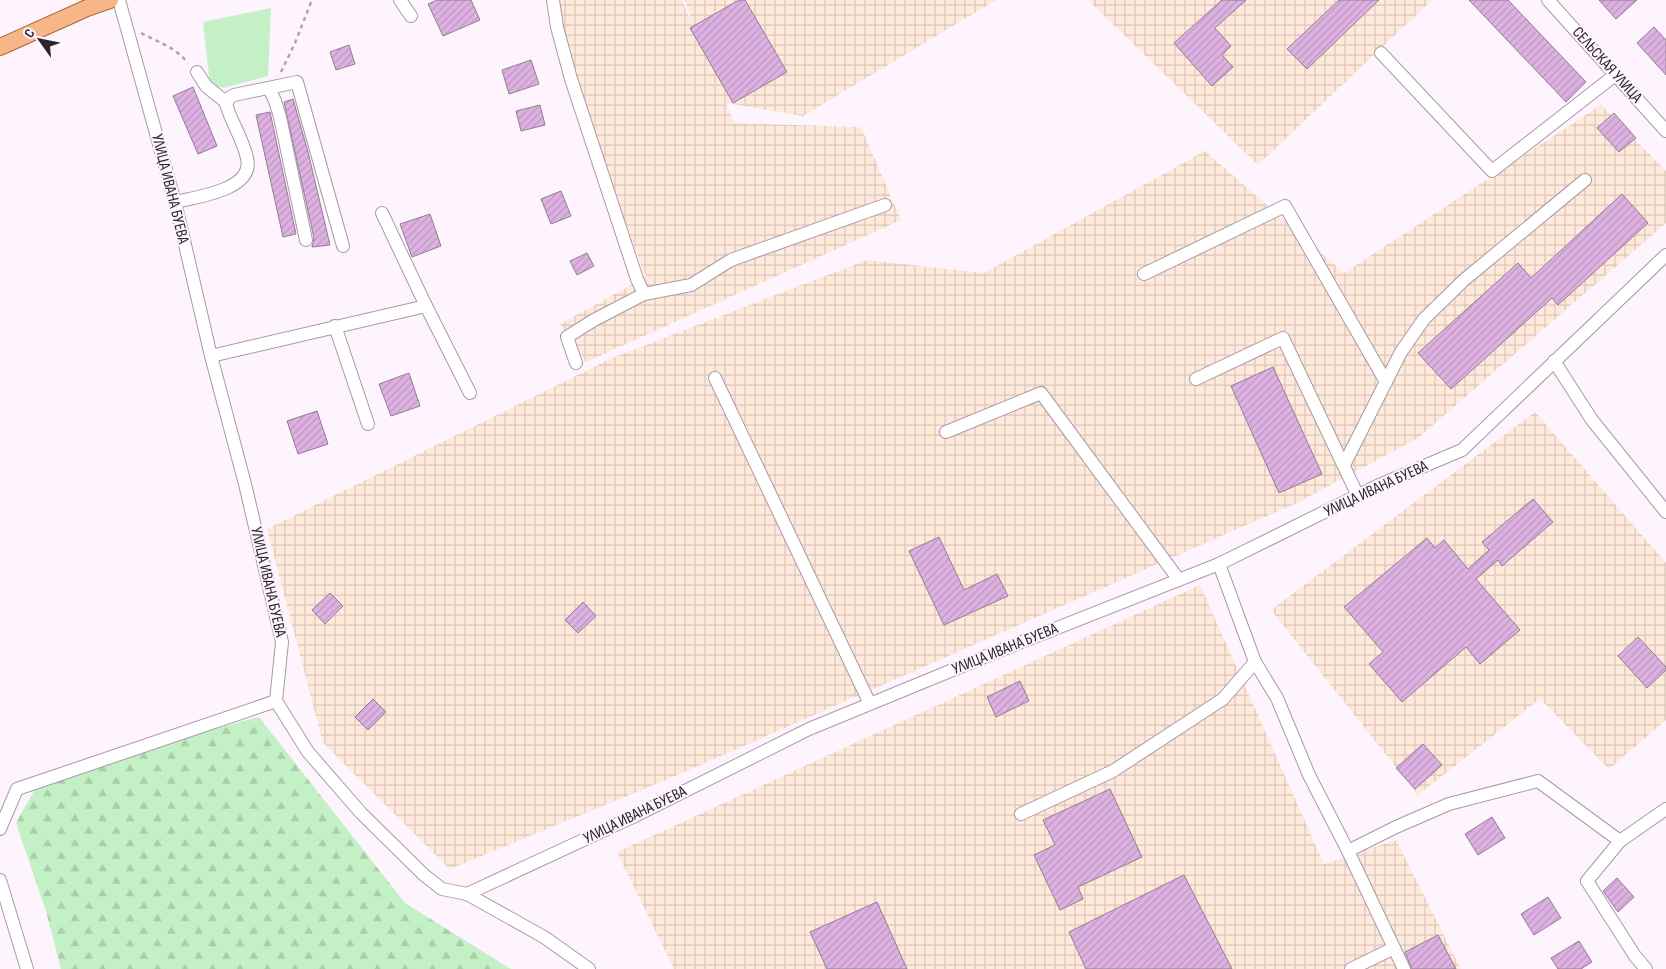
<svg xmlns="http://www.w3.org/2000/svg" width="1666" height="969" viewBox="0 0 1666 969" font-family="'Sofia Sans Condensed',sans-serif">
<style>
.industrial{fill:url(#industrial-grid)}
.forest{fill:url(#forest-firs)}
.park{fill:#c3f0c5}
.building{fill:url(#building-hatch);stroke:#907e92}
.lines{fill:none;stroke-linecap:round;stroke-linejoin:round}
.minor-casing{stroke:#aa98ac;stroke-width:14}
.major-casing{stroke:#ad6435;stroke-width:18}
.path{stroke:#aea5ae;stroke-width:2.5;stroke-dasharray:4 4;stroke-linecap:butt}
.minor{stroke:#fff;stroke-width:12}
.major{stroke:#f7b688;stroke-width:16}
.labels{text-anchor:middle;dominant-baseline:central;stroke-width:4;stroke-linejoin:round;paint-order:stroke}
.street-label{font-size:16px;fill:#2c242d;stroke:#fdf4fd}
</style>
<defs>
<pattern id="industrial-grid" width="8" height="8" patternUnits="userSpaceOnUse" patternTransform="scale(1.25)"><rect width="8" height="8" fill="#fee9db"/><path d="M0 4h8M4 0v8" fill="none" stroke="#dac8bc"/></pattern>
<pattern id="forest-firs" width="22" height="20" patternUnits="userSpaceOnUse" patternTransform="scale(1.25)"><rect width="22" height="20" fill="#c3f0c5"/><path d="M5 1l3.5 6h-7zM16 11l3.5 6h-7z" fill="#a8ceaa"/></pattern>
<pattern id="building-hatch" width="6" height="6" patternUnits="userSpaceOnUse" patternTransform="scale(1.25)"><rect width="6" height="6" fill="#ddb1e1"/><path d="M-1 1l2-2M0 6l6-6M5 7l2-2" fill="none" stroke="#be98c1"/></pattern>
</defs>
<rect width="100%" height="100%" fill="#fdf4fd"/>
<g class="industrial">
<path d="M549,0H682L694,29L685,0H996L803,116L726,103L734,123L861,127L901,220L586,362L560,324L646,277L594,140Z"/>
<path d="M1088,0H1432L1258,165Z"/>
<path d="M1601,105L1666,171V223L1418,438L1299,502L666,780L450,869L323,743L267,529L612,358L867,260L984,273L1205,151L1344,273Z"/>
<path d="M1535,412L1666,563V720L1609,769L1540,699L1418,795L1271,610Z"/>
<path d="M1200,585L1324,864L1396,840L1461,969H674L617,852Z"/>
</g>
<path class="forest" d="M259,717L405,903L511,969H61L46,911L16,823L43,775Z"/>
<path class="park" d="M271,8L268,76L223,88L210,84L203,22Z"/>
<g class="building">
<path d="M437,0H471L480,20L443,36L428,4Z"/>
<path d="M739,0H745L787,72L733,103L690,28Z"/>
<path d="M1222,0H1246L1215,28L1231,46L1222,55L1233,67L1212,86L1174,43Z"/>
<path d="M1339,0H1379L1307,69L1287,49Z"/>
<path d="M1469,0H1508L1586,82L1566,102Z"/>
<path d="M1599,0H1637L1616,19Z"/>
<path d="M1654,27L1666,40V75L1637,43Z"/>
<path d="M349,45L355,64L336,70L330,52Z"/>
<path d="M531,60L539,84L509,94L502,70Z"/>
<path d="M193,87L217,146L198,154L173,96Z"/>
<path d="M293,99L308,152L330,245L312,247L314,238L284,102Z"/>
<path d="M540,105L545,125L521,131L516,111Z"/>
<path d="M270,112L296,234L283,237L256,115Z"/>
<path d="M1614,113L1636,138L1619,152L1597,128Z"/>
<path d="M561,191L571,216L551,224L541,199Z"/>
<path d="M1622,194L1648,223L1558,305L1552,298L1451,389L1418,353L1518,263L1531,278Z"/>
<path d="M430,214L441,246L412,257L400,224Z"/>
<path d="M587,253L594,266L577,275L570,261Z"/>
<path d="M1273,367L1322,474L1279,493L1231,386Z"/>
<path d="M409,373L420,406L391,416L379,384Z"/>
<path d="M317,411L328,444L298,454L287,421Z"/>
<path d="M1533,499L1553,522L1502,566L1498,560L1476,579L1520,630L1480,664L1466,647L1402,702L1369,664L1383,652L1344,607L1427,538L1435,548L1444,540L1468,569L1489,550L1482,542Z"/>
<path d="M939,537L964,590L997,574L1008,596L944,625L909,551Z"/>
<path d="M330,593L343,606L325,624L312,610Z"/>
<path d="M583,602L596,616L578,633L565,620Z"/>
<path d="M1638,637L1666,667V670L1647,688L1618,656Z"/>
<path d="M1020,681L1029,701L996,717L987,697Z"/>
<path d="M373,699L386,712L368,730L355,717Z"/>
<path d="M1423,744L1442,765L1415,789L1396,768Z"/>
<path d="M1110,789L1142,857L1078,887L1083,899L1060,910L1034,855L1055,845L1043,820Z"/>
<path d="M1492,817L1505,838L1478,855L1465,834Z"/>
<path d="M1184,875L1232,969H1086L1069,932Z"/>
<path d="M1617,878L1634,897L1618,912L1603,891Z"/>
<path d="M1548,897L1561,918L1534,935L1521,914Z"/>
<path d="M877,902L907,969H827L810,932Z"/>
<path d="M1438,935L1456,969H1412L1405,952Z"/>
<path d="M1579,941L1592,962L1581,969H1558L1551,958Z"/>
</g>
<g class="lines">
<defs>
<g id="minor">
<path d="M119,0L175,202L211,356L245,484L282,642L276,701L308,752L361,813L424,875L442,889L467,894L544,937L589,969"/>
<path d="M400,0L411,16"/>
<path d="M553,0L557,27L571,79L637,279L644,294L594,320L567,337L576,363"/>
<path d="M1548,0L1666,131"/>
<path d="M1381,53L1492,171L1615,75"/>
<path d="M197,72L206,86L227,103"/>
<path d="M269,88L275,101L280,117L306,240"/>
<path d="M175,202C196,197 255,190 247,158C243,139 231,122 226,104L229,98L234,95L297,82L343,246"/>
<path d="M1144,274L1285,206L1386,382"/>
<path d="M644,294L691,285L731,260L885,205"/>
<path d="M426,306L470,393"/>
<path d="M335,326L368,424"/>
<path d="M211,356L426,306L382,213"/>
<path d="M1554,361L1592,420L1666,512"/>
<path d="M715,378L870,704"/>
<path d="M1196,379L1283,338L1358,496"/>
<path d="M946,432L1041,393L1179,580"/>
<path d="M1344,465L1401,352L1424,319L1464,280L1585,180"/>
<path d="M1255,662L1277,698L1309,775L1348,851L1404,969"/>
<path d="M1021,814L1113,771L1223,699L1255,662L1219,564"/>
<path d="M0,829L17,789L276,701"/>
<path d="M1348,851L1396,827L1449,804L1538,781L1620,841"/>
<path d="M0,880L27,969"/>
<path d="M467,894L635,816L809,729L994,653L1219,564L1377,486L1462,450L1666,255"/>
<path d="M1351,969L1394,948"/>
<path d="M1646,969L1635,956L1587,881L1620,841L1666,809"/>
</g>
<path id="major" d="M0,47L87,8L110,0"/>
</defs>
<use href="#minor" class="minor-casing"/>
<use href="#major" class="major-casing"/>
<g class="path">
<path d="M141,33C158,42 175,47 188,63"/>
<path d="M281,72L295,43L312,0"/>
</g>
<use href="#minor" class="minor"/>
<use href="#major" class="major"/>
</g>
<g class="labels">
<g class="street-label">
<text transform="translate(1607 65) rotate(48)">СЕЛЬСКАЯ УЛИЦА</text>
<text transform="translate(170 189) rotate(76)">УЛИЦА ИВАНА БУЕВА</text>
<text transform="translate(1376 489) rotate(-25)">УЛИЦА ИВАНА БУЕВА</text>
<text transform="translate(268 582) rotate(77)">УЛИЦА ИВАНА БУЕВА</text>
<text transform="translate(1005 649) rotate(-22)">УЛИЦА ИВАНА БУЕВА</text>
<text transform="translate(635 815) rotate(-26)">УЛИЦА ИВАНА БУЕВА</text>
</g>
</g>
<g transform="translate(40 40) rotate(303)" stroke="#fdf4fd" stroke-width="4" paint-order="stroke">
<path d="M0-4L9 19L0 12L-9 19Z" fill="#2c242d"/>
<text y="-8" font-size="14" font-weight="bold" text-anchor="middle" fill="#2c242d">С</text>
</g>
</svg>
